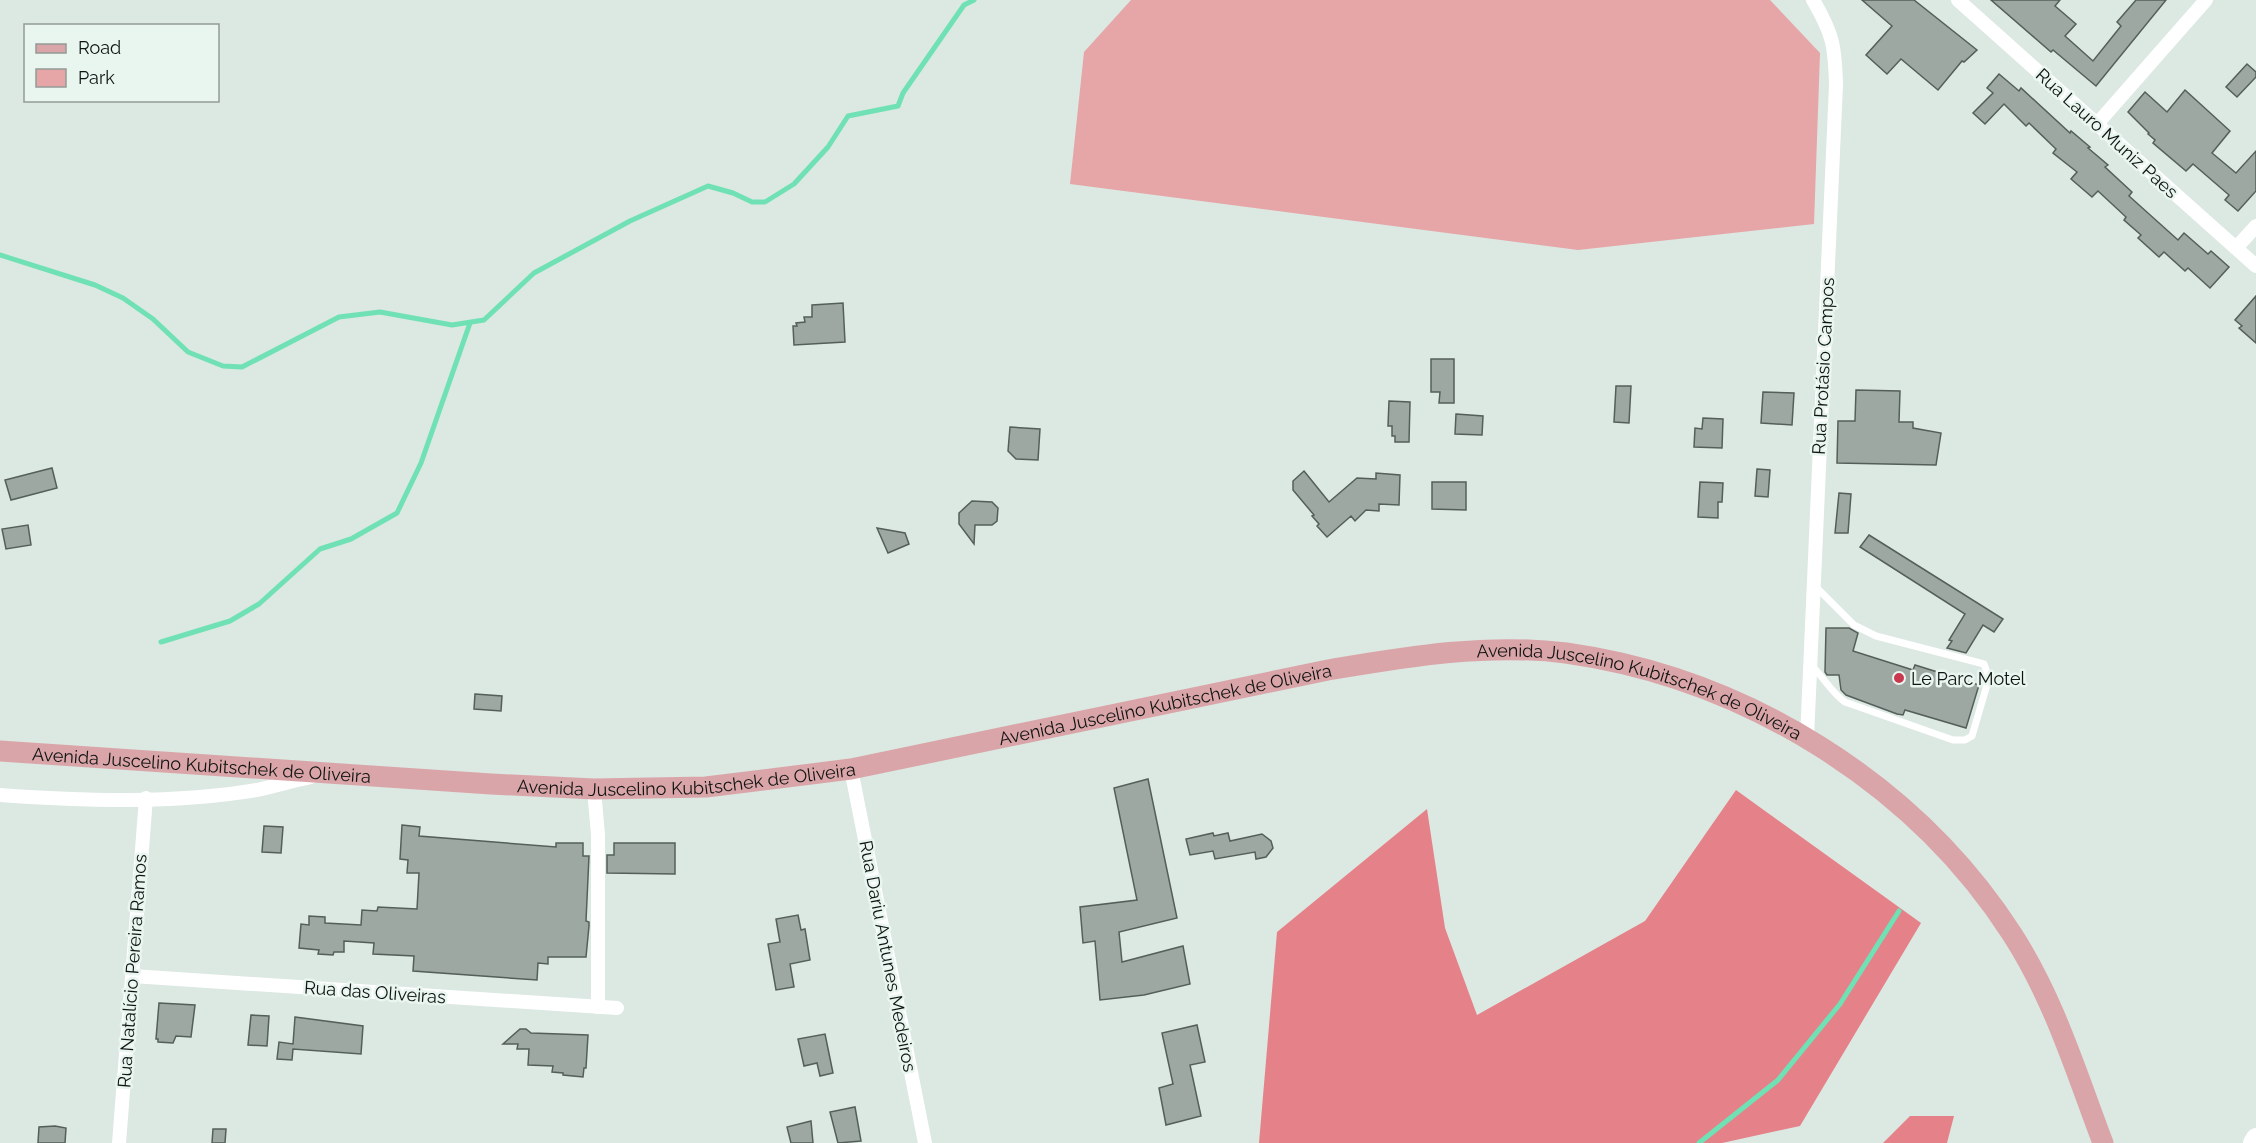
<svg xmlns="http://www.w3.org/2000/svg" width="2256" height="1143" viewBox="0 0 2256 1143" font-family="Raleway,sans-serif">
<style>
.green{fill:#e6a5a7}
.forest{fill:#e58188}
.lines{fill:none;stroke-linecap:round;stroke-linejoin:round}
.stream{stroke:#6fe1b5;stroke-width:5}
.building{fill:#9da8a3;stroke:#555f5a;stroke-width:1.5}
.lane{stroke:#fff;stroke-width:7}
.street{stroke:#fff;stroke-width:14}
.secondary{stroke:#fff;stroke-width:20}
.primary{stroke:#daa5a9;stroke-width:21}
.poi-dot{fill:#c8384e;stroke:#e9f5ef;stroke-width:2}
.labels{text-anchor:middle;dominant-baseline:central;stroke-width:5;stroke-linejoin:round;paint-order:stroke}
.street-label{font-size:18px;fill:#0f1311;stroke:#e9f5ef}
.poi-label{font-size:18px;fill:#0f1311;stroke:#e9f5ef;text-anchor:start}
</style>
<rect width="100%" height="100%" fill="#dce8e2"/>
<path class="green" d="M1131,0H1770L1820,53L1814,224L1578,250L1070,184L1084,52Z"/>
<g class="forest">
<path d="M1736,790L1921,923L1800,1126L1722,1143H1259L1277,932L1427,809L1445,928L1477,1015L1645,921Z"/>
<path d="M1910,1116H1954L1947,1143H1883Z"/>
</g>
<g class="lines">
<g class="stream">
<path d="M0,255L95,285L123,298L153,319L188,352L223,366L242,367L339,317L380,312L452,325L484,320L534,273L630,221L708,186L733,193L752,202H765L794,184L828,147L848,116L898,106L903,93L964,5L974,0"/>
<path d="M161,642L230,621L259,604L320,549L351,539L397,513L421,463L470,323"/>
<path d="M1699,1143L1778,1080L1840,1004L1899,911"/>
</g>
</g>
<g class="building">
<path d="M1862,0H1914L1977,50L1964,62L1962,61L1938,90L1901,59L1887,74L1866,55L1892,26Z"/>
<path d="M1991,0H2060L2055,6L2076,24L2065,36L2093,61L2121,26L2117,22L2136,0H2166L2096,86L2053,50L2051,52Z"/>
<path d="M2247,64L2256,72V77L2237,97L2226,87Z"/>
<path d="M1999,74L2019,91L2021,88L2070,133L2071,131L2090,147L2088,148L2108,165L2105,167L2132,192L2129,196L2178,240L2184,233L2208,254L2211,251L2229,267L2210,288L2188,268L2185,271L2164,252L2159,257L2138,238L2141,235L2124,220L2126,217L2098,191L2092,197L2071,179L2077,172L2053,153L2056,149L2029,123L2026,126L2004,104L1985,124L1973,113L1993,93L1987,88Z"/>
<path d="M2185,90L2230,131L2212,153L2236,173L2256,151V191L2238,211L2225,200L2229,195L2193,164L2186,171L2153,143L2155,140L2148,134L2149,133L2128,112L2145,92L2167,112Z"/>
<path d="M2256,296V343L2239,328L2242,326L2235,320Z"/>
<path d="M843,303L845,342L794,345L793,326H797L796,323L805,322L804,317H812V305Z"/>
<path d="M1431,359H1454V403H1439L1440,392H1431Z"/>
<path d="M1616,386H1631L1629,423L1614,422Z"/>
<path d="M1856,390L1900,391L1899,422H1913V428L1941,433L1936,465L1837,463L1838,421H1855Z"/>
<path d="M1763,392L1794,393L1792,425L1761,423Z"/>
<path d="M1389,401L1410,402L1409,442H1395V436H1392V426H1388Z"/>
<path d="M1456,414L1483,416L1482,435L1455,434Z"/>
<path d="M1703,418L1723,419L1722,448L1694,447L1695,428L1702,429Z"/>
<path d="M1010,427L1040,429L1038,460L1016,459L1008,451Z"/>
<path d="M52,468L57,488L11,500L5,480Z"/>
<path d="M1757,469L1770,470L1768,497L1755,496Z"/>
<path d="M1304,471L1329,502L1357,478L1376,479V473L1400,475L1399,505L1379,504V511L1366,510L1355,521L1351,516L1327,537L1317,526L1319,524L1312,516L1314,515L1293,490V481Z"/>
<path d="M1432,482H1466V510L1432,509Z"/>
<path d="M1700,482L1723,483L1722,502H1718V518L1698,517Z"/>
<path d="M1839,493L1851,494L1848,533H1835Z"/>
<path d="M972,501L992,502L998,508L997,521L992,525H975L974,544L959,524V513Z"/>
<path d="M28,525L31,545L6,549L2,529Z"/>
<path d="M877,528L905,533L909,544L888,553Z"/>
<path d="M1869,535L2003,619L1994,632L1983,625L1966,653L1947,648L1952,641L1949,640L1965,614L1860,547Z"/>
<path d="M1826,628H1849L1858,633L1853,651L1913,670L1915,665L1979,685L1966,728L1905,710L1903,715L1897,714L1846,695L1841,690L1839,675H1827L1825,672Z"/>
<path d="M475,694L502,696L501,711L474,709Z"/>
<path d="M1148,779L1177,918L1119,932L1122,962L1183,946L1190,984L1144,995L1100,1000L1095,941L1083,943L1080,907L1137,900L1114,788Z"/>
<path d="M402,825L420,827L419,836L556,847V843H583V856H589L586,921L589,922V926L586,957H548V964L538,963L537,980L413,971L414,956L373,954L374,943L344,941V952H334L333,955L318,954L319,950L299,948L301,924L309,925V916L325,917V923L361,925L362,910L377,911L378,907L417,909L419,873H407L408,860L400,859Z"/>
<path d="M264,826L283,827L281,853L262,852Z"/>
<path d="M1213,833L1214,836L1228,833L1230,841L1262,834L1271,841L1273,848L1266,857L1256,859L1255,852L1215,859L1213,851L1190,855L1186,839Z"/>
<path d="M614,843H675V874L607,873V855H614Z"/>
<path d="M798,915L801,930L805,929L810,960L790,964L794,987L776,990L768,944L780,942L776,919Z"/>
<path d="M159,1003L195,1005L191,1037L176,1036L173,1043L158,1042V1039H156Z"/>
<path d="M251,1015L269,1016L267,1046L248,1045Z"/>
<path d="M295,1017L363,1026L361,1054L293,1049L292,1060L277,1059L279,1042L293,1044Z"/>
<path d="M1197,1025L1205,1062L1190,1065L1201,1116L1166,1125L1159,1088L1173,1084L1162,1033Z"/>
<path d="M520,1029H526L531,1033L588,1035L586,1068H584L583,1077L563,1075V1073L552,1072L553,1066L528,1065L529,1049H517L518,1044H503Z"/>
<path d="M825,1034L833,1073L820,1076L817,1063L804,1066L798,1039Z"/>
<path d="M855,1107L861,1141L838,1143L830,1112Z"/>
<path d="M811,1121L813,1143H791L787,1127Z"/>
<path d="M55,1126L66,1128L65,1143H38L39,1127Z"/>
<path d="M213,1129H226L225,1143H212Z"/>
</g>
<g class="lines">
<path class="lane" d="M1812,666C1824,678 1832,693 1845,702L1953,740H1965L1972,736L1989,678L1984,664L1876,636L1854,625L1815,586"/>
<g class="street">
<path d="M1958,0L2256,266"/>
<path d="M2097,124L2206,0"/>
<path d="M2236,248L2256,226"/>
<path d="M1807,738L1836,85C1835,46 1833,34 1813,0"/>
<path d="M851,769L925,1143"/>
<path d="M594,789L598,835V1007"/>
<path d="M0,795C83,801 175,804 257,790C275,786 293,781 311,777"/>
<path d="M132,976L617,1008"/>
<path d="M119,1143L146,798"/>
</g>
<path class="secondary" d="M2253,1143L2256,1138"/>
<path class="primary" id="s1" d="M0,751L491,784L594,789L706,787L851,769L1328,670C1406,657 1486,643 1566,653C1744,678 1914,782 2012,934C2054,999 2076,1072 2103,1143"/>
</g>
<circle class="poi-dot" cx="1899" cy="678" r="6"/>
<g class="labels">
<g class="street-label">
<text transform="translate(2107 133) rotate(42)">Rua Lauro Muniz Paes</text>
<text transform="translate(1823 366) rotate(-87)">Rua Protásio Campos</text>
<text stroke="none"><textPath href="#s1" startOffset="1660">Avenida Juscelino Kubitschek de Oliveira</textPath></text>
<text stroke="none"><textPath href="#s1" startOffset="1174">Avenida Juscelino Kubitschek de Oliveira</textPath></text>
<text stroke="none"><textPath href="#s1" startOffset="202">Avenida Juscelino Kubitschek de Oliveira</textPath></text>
<text stroke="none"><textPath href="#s1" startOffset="688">Avenida Juscelino Kubitschek de Oliveira</textPath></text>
<text transform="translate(888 956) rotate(79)">Rua Dariu Antunes Medeiros</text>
<text transform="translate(132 971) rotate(-86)">Rua Natalício Pereira Ramos</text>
<text transform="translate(375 992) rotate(4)">Rua das Oliveiras</text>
</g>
<g class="poi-label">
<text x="1911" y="678">Le Parc Motel</text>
</g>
</g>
<rect x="24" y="24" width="195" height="78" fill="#e9f5ef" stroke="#929b96" stroke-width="1.5"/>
<rect x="36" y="44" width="30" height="9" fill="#daa5a9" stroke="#929b96" stroke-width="1.5"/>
<text x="78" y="54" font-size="18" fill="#0f1311">Road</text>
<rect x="36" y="69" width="30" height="18" fill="#e6a5a7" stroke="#929b96" stroke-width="1.5"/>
<text x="78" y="84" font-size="18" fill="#0f1311">Park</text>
</svg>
